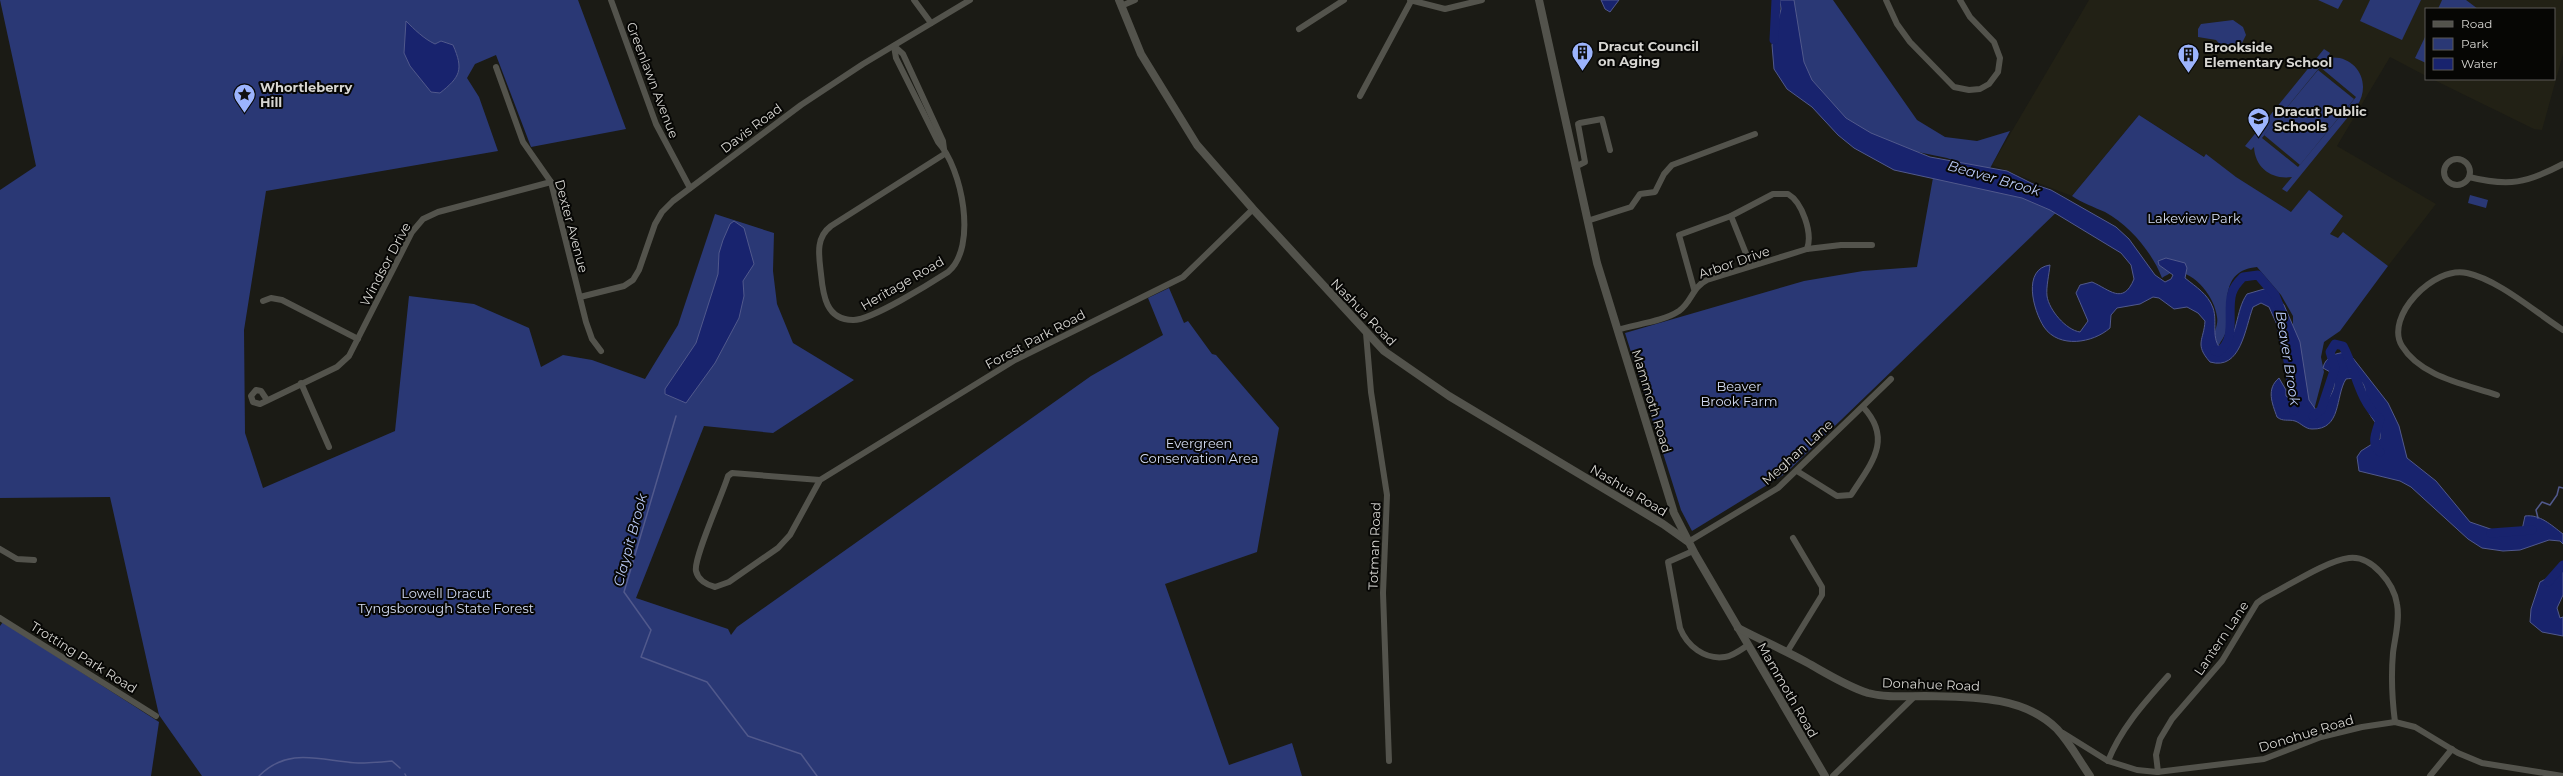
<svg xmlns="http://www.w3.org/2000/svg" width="2563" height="776" viewBox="0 0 2563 776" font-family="Montserrat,sans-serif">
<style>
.built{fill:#222115}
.green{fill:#2a3875;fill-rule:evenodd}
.water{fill:#18236e;stroke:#51598c}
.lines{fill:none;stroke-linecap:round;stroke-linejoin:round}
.stream{stroke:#51598c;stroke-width:1.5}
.river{stroke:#18236e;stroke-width:9}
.street{stroke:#53534c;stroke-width:6}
.secondary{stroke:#53534c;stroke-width:8}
.labels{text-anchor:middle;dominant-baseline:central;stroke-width:4;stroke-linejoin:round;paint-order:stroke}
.poi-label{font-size:13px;font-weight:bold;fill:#d7d6d2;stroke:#060604;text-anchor:start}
.street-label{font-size:13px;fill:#d7d6d2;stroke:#060604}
.park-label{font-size:13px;fill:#d6def5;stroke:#060604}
.water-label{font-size:14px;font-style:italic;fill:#bacaf6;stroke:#060604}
</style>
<rect width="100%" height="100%" fill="#1b1b15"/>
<path class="built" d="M2089,0H2563V54L2542,130L2534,129L2432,79H2554V9H2426V76L2390,57L2337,146L2436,204L2388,266L2286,209L2139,115L2072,196L1992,165Z"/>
<g class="green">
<path d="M0,0H578L626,129L531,147L496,55L475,64L467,78L479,97L498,151L266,191L244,330L245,433L263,488L395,431L409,296L474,304L529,328L541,367L563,355L592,360L645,379L678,325L715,214L774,233L773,271L777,304L793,343L854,380L773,433L704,426L636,598L728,629L731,635L737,627L1091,376L1163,335L1148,298L1169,288L1184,323L1188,321L1212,354L1216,355L1279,428L1257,552L1165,584L1229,765L1292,743L1302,776H202L159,715L110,497L0,498V190L36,166Z"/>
<path d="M1783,0H1833L1917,120L1945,137L1977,141L2010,131L1988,172L1947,158L1879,144L1833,115L1785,61Z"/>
<path d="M2318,0H2343L2338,9Z"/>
<path d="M2370,0H2421L2402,40L2360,21Z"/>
<path d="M2442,0H2466L2478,9H2438Z"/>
<path d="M2233,20L2243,27L2246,35L2242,43L2225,50L2216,40L2198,37V29L2201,24Z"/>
<path d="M2426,35V63L2415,58Z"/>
<path d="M2324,49L2330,53L2327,58C2355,53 2373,82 2357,106L2287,192L2282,189L2292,177C2272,180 2255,168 2254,147L2251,150L2245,146ZM2320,67L2356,97L2298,167L2262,138Z"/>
<path d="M2318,70L2354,99L2300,165L2264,135Z"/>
<path d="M2139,115L2204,157L2206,154L2236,177L2291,212L2309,190L2343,216L2330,234L2338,238L2343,232L2388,266L2340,331L2324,342L2321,357L2324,372L2314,410L2307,413L2293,335V316L2281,295L2257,267C2219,271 2229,304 2226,331C2225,336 2221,341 2219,345L2214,344C2211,335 2219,327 2217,317C2215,298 2195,270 2173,272C2170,273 2165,276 2162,278C2152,252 2130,226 2105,212C2094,207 2082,203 2072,196Z"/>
<path d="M1936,161L2064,205L1785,474L1692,531L1681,510L1625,333L1804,281L1863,271L1917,267Z"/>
<path d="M2470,195L2488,200L2486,208L2468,203Z"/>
<path d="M3,622L159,722L151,776H0V626Z"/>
</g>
<g class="water">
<path d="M1601,0H1619L1610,12L1605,9Z"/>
<path d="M1780,0H1794L1804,62L1812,80L1846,118L1871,133L1930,157L2007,171L2033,184L2051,190L2116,227L2129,239L2155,275L2165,282L2171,279L2173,275L2159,265L2158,261L2166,258L2185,263L2187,268L2185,278C2196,287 2208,294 2213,308C2218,322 2210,339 2222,350C2239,336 2235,311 2247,294L2264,289L2273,292L2284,305L2300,342L2309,400L2316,410L2321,409C2329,399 2339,386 2332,373L2323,368C2325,356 2339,351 2349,353L2388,403L2399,426L2407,458L2436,481L2470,522L2508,535L2516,534L2522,530L2525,516C2540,514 2551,525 2563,534V544L2560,541L2549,540L2520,550L2503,551L2482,548L2468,539L2411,487L2400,481L2359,471L2357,457L2361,451L2380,439C2382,425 2371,421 2367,408C2365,401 2367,390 2363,384C2360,378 2352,378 2346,379C2335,396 2342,430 2312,429C2305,429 2301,423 2295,421C2288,419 2283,422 2277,417C2272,403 2266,389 2279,378L2286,390V396L2291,400C2306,380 2278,328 2269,307L2261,303L2253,307C2245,328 2241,371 2210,362C2194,344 2204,340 2205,321L2198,313L2187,307L2174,309L2159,298L2153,297L2140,304L2117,308L2111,315L2110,328C2093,343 2059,349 2044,327C2033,310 2022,269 2050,265C2049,275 2046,287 2047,296C2049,310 2066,330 2080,332L2088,321L2076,293L2080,285L2092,282C2109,289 2123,306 2134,279L2131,265L2121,253L2050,210L2022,198L1894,170L1854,148L1838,135L1812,107L1787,89L1774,69L1772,45L1781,9Z"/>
<path d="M406,21C414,29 424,39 435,44L441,41L453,45C464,70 460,77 440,93L431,92L410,66L404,53Z"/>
<path d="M734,221L744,228L754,264L743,281L744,296L739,318L715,363L686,403L665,394V389L696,343L718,274L719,253L723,240L730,224Z"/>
<path d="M2563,570V595L2557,608L2560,618L2563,617V636L2542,632L2530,622L2531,609L2540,582Z"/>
</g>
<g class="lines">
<g class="stream">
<path d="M676,416L624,592L651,630L641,657L707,682L748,736L801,754L817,776"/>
<path d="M2538,518L2536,510L2542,502L2550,505L2557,495L2559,487L2563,488"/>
<path d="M405,774L406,776"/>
<path d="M259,776C289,746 321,761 358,763C369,763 381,762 392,761L400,768"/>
</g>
<g class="river">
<path d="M1774,40L1776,0"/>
<path d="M2282,331L2289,366L2294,411"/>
<path d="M2215,351L2218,352C2238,339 2226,312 2232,293C2234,286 2239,281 2243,277L2258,275L2275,295L2279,305"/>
<path d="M2313,416L2321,410L2335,368L2330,352L2335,344L2343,346C2356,370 2358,400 2380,419C2378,429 2369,443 2380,452"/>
<path d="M2491,533L2532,530"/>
<path d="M2548,582L2563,565"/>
</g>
<g class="street">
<path d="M611,0L656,124L690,188"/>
<path d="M914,0L931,23"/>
<path d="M1410,0L1445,9L1482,0"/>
<path d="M1886,0L1897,24L1910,42L1954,87L1969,90L1980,89L1989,84L1998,72L2000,58L1994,42L1970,17L1960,0"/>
<path d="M1121,6L1135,0"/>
<path d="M1299,29L1344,0"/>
<path d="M894,46L896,58L938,142C962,168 978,247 948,272C931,283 870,321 853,320C826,320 823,295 821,274C819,256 815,238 831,226L946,153"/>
<path d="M894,46L903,54L943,141L944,149"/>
<path d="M496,67L523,142L551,182L586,322L592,339L601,351"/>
<path d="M1360,96L1411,1"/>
<circle cx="2457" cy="172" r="13"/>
<path d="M1575,167L1585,162L1578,124L1580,123L1602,119L1610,150"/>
<path d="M2469,177C2509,187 2527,183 2563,164"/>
<path d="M1731,216L1751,266"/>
<path d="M1587,221L1631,207L1640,194L1655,192L1664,174L1672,165L1755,134"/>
<path d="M1694,289L1679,235L1731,216L1773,194H1788C1802,202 1813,233 1807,249"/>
<path d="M580,297L624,286L633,280L639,270L655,224L662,212L673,201L801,105L863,64L970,0"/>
<path d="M263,301L271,298L282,300L358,339"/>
<path d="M1617,330C1636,324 1662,322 1679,311C1692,302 1692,287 1707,280L1807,249L1841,245H1872"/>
<path d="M1366,333L1371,392L1387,495L1383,593L1389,761"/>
<path d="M301,383L329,447"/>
<path d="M2497,395C2465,384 2421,377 2402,346C2384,317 2434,265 2467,273C2499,280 2535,312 2563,330"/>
<path d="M267,400L261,391L256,390L251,396L253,402L260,404L337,367L349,356L412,232L423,219L438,212L551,182"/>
<path d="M1797,471L1837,496L1851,495C1870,465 1894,440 1863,407"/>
<path d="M820,480L732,473L728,476C723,493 693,559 696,571C698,580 707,585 715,587L729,582L778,548L790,535L820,480L1015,360L1183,277L1253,209"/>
<path d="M1688,542L1778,488L1891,379"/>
<path d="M0,549L17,559L34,560"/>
<path d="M1693,551L1668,562L1680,628C1687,646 1705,660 1725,657C1733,656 1742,649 1748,645"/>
<path d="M0,618L156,716"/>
<path d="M1787,652L1822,595V587L1793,538"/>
<path d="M2063,733L2108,761L2137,770L2157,772L2264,759L2321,737L2362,727L2395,722L2415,727L2458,753L2482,763L2563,776"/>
<path d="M2108,761C2121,728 2145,702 2168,676"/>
<path d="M2158,772L2156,755L2160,739L2172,719L2222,661L2257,603L2264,598C2287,587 2325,561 2349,558C2372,555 2394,584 2397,604C2400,620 2395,637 2393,653C2391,676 2392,699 2395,722"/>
<path d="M1833,776L1915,696"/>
<path d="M2430,776L2452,749"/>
</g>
<g class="secondary">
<path d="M1119,0L1141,54L1197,145L1253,209L1384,351L1449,396L1663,524L1687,541"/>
<path d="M1539,0L1597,263L1674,513L1695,554L1825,776"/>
<path d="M1738,628C1761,640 1784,650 1806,662C1826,673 1846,686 1868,693C1887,698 1906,696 1925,696C1969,697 2023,695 2057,729C2070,743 2079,760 2090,776"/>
</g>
</g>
<defs>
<symbol id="building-pin" viewBox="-11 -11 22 30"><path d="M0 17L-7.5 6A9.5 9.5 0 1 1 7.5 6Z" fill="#9cb4fd" stroke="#060604"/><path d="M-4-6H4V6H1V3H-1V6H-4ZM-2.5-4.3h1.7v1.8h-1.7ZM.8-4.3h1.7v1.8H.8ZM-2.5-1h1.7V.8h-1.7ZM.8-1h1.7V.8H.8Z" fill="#111"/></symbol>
<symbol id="sight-pin" viewBox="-11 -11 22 30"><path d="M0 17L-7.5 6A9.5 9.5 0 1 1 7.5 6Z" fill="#9cb4fd" stroke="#060604"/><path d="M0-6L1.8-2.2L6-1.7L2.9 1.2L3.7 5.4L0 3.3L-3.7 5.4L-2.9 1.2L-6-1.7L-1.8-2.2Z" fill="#111"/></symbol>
<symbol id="school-pin" viewBox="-11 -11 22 30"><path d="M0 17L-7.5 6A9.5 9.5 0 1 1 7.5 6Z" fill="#9cb4fd" stroke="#060604"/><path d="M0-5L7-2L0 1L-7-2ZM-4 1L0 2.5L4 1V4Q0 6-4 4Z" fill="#111"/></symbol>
</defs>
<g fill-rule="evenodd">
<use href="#building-pin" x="1570" y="40" width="25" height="34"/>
<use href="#building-pin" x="2176" y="42" width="25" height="34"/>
<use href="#sight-pin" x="232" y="82" width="25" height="34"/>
<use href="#school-pin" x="2246" y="106" width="25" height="34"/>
</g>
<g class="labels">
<g class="poi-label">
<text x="1598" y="46">Dracut Council<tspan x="1598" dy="15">on Aging</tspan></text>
<text x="2204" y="47">Brookside<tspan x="2204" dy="15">Elementary School</tspan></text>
<text x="260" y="87">Whortleberry<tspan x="260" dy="15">Hill</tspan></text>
<text x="2274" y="111">Dracut Public<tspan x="2274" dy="15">Schools</tspan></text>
</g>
<g class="street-label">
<text transform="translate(653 80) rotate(69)">Greenlawn Avenue</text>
<text transform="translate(751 128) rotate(-37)">Davis Road</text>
<text transform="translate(572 226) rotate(75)">Dexter Avenue</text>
<text transform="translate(1734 262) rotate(-19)">Arbor Drive</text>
<text transform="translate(385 264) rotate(-62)">Windsor Drive</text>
<text transform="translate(902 283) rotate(-30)">Heritage Road</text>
<text transform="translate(1364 312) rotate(46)">Nashua Road</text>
<text transform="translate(1035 339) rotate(-28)">Forest Park Road</text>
<text transform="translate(1652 401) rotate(73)">Mammoth Road</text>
<text transform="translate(1797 452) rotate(-42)">Meghan Lane</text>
<text transform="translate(1629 490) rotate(31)">Nashua Road</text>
<text transform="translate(1374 546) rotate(-88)">Totman Road</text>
<text transform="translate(2221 638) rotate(-56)">Lantern Lane</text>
<text transform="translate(84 657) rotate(32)">Trotting Park Road</text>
<text transform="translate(1931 684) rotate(2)">Donahue Road</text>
<text transform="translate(1788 690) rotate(60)">Mammoth Road</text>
<text transform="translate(2306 733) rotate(-17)">Donohue Road</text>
</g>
<g class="park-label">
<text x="2194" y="218">Lakeview Park</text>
<text x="1739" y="386">Beaver<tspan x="1739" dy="15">Brook Farm</tspan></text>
<text x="1199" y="443">Evergreen<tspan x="1199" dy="15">Conservation Area</tspan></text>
<text x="446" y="593">Lowell Dracut<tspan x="446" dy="15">Tyngsborough State Forest</tspan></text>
</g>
<g class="water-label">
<text transform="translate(1994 178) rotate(16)">Beaver Brook</text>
<text transform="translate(2288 358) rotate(81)">Beaver Brook</text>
<text transform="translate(630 540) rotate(-75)">Claypit Brook</text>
</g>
</g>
<rect x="2425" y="8" width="130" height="72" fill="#060604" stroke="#5a5956"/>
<rect x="2433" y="21" width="20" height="6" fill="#53534c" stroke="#5a5956"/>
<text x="2461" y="28" font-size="12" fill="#d7d6d2">Road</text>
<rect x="2433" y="38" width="20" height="12" fill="#2a3875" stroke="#5a5956"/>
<text x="2461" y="48" font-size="12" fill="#d7d6d2">Park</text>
<rect x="2433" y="58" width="20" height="12" fill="#18236e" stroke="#5a5956"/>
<text x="2461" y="68" font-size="12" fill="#d7d6d2">Water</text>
</svg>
